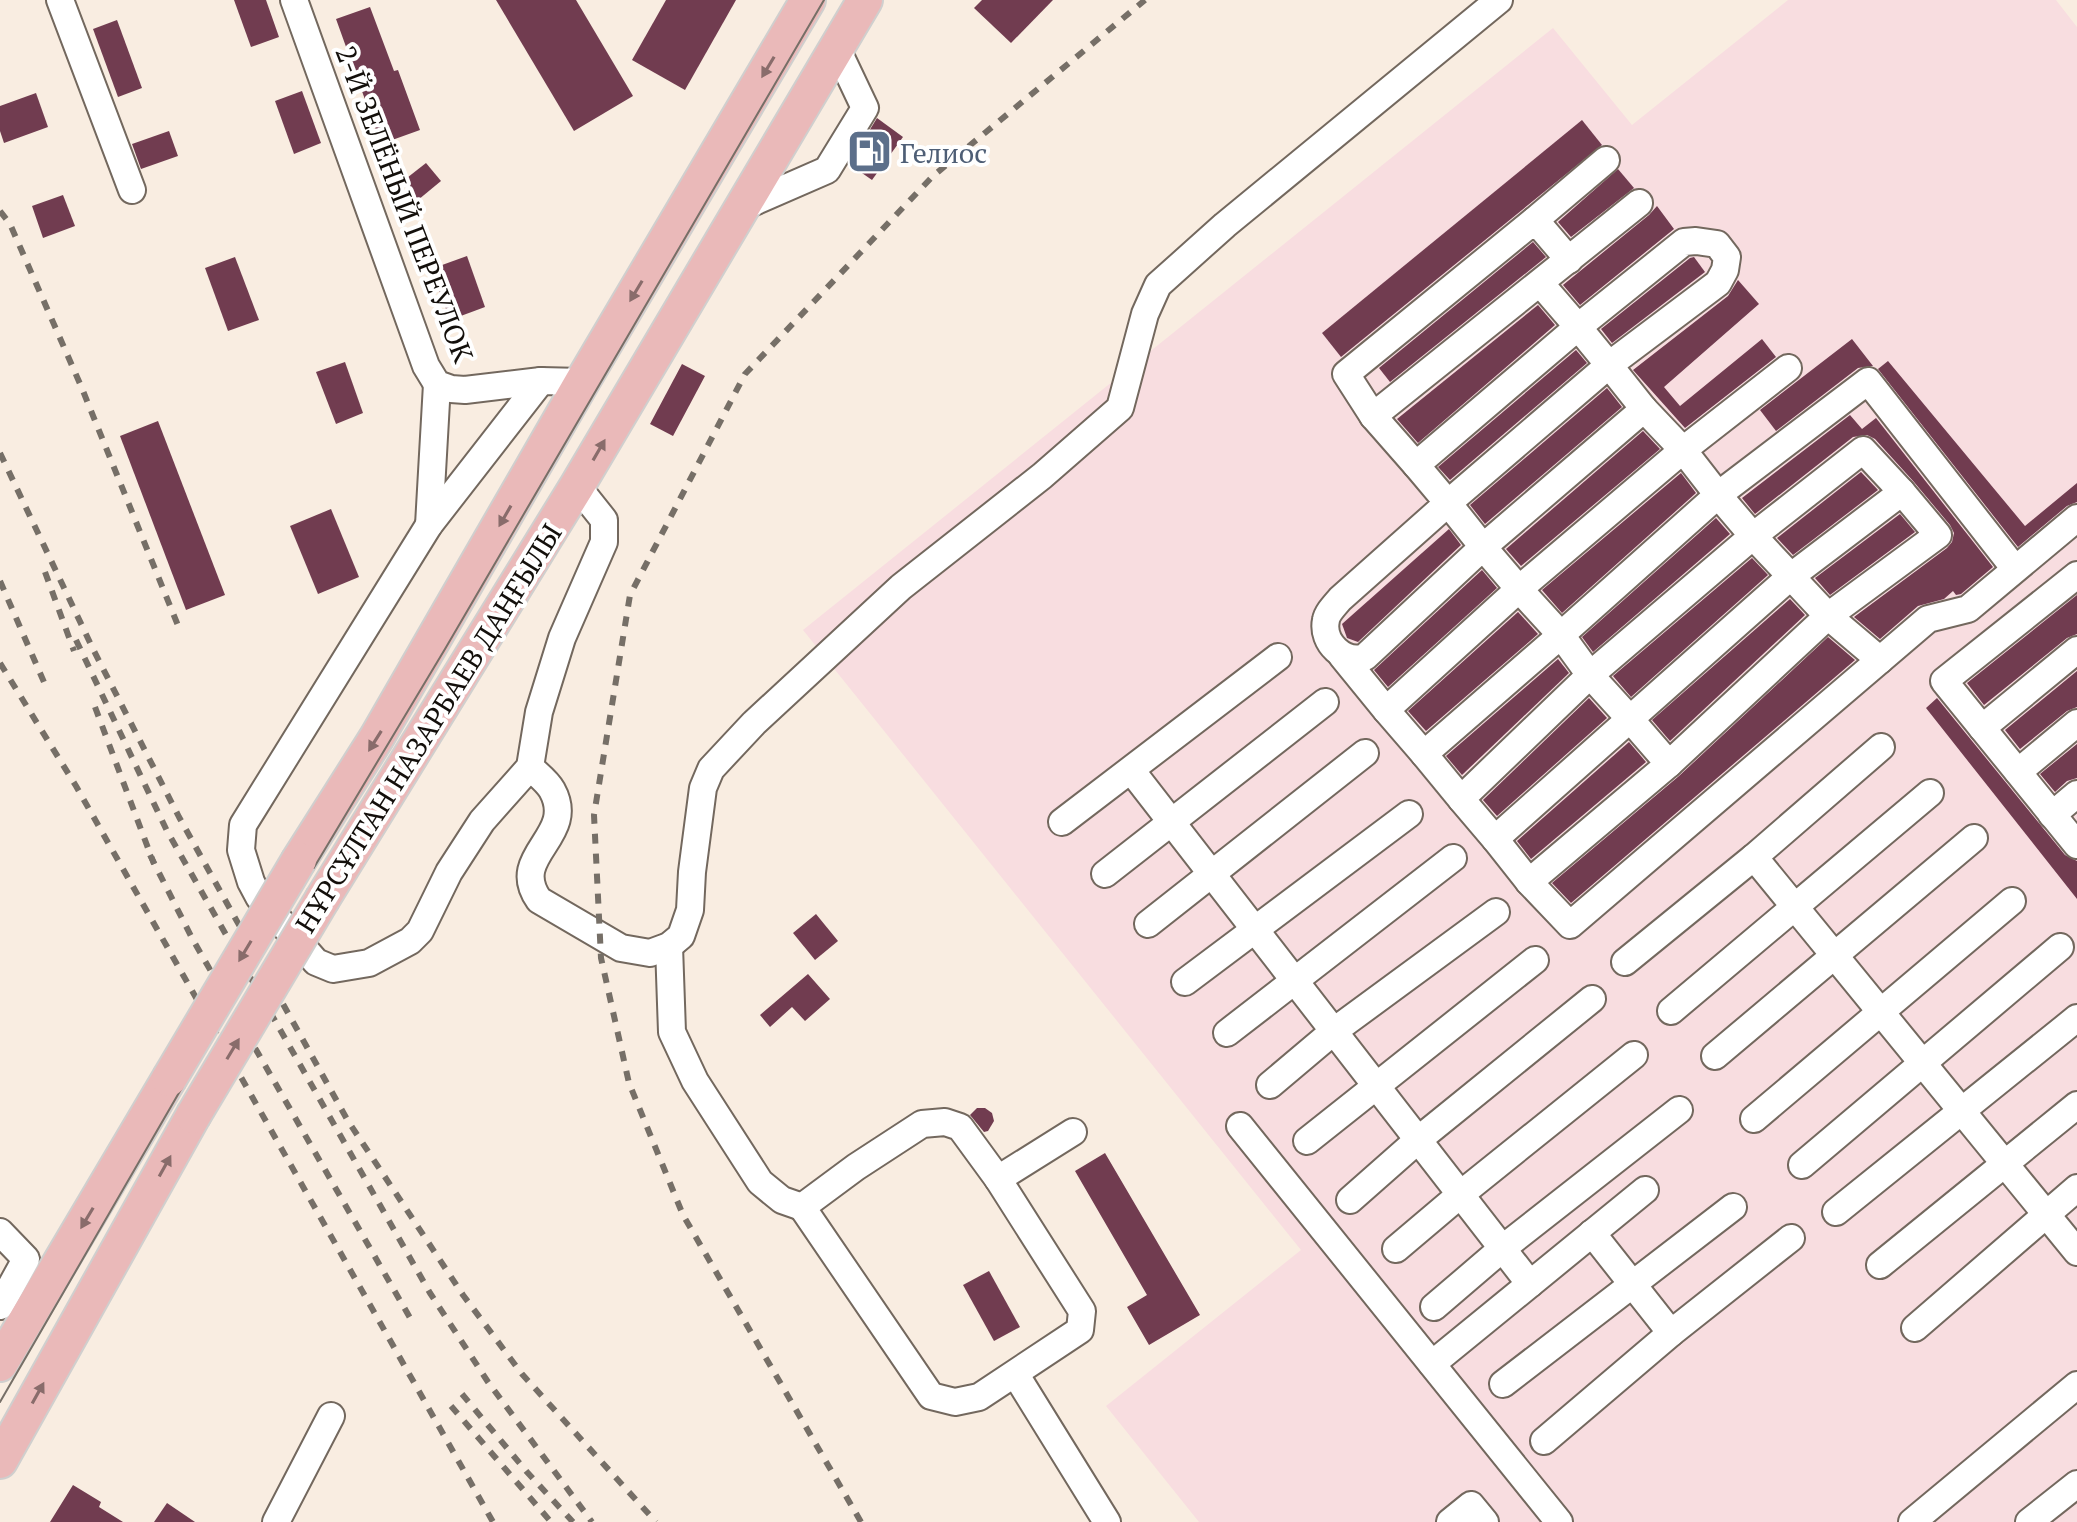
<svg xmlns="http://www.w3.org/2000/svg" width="2077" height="1522" viewBox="0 0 2077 1522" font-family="'PT Serif',serif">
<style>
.industrial{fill:#f8dde0}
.building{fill:#713c50}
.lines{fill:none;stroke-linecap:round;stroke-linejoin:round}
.minor-casing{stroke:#73685e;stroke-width:30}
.major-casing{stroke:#d0cfce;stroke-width:38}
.minor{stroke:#fff;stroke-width:26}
.major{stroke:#eab9b9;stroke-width:34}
.tram{stroke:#766f67;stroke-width:2}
.rail{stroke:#766f67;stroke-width:6;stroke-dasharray:10 10;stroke-linecap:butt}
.major-bridge-casing{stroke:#d0cfce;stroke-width:38;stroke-linecap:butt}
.major-bridge{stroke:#eab9b9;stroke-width:34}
.oneway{fill:#896c6b}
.labels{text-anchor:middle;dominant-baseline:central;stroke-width:8;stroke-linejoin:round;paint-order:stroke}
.service-label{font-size:28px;fill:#4e5e75;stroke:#fff;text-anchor:start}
.street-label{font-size:28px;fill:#130f0b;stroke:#fff}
</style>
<rect width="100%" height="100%" fill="#f9ede1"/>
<path class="industrial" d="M1788,0H2056L2077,27V1522H1199L1106,1406L1301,1250L803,630L1553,28L1632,125Z"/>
<g class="building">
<path d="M234,0H266L279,37L251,47Z"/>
<path d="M496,0H576L633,96L574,131Z"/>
<path d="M666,0H736L685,90L632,60Z"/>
<path d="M982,0H1053L1011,43L974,8Z"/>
<path d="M370,7L394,71L398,70L420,130L381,144L336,19Z"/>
<path d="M117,20L142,88L118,97L93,29Z"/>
<path d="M302,91L321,143L294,154L275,101Z"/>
<path d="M36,93L48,127L4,143L0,131V106Z"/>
<path d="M877,118L903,137L872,180L849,164Z"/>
<path d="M1582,120L1602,145L1341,357L1322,333Z"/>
<path d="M169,131L178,156L141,169L132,144Z"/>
<path d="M426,163L441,181L418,200L403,181Z"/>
<path d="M1618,169L1634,188L1571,237L1558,222Z"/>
<path d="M63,195L75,226L43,238L32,206Z"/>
<path d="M1657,206L1674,229L1580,305L1563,285L1649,215Z"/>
<path d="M1533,242L1546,257L1390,382L1379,368Z"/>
<path d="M467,256L485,307L450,320L431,269Z"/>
<path d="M235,257L259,320L228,331L205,268Z"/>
<path d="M1694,257L1705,272L1612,343L1601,329L1690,258Z"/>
<path d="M1738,280L1759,304L1664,387L1680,406L1762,339L1776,357L1685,428L1633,370L1728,296Z"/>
<path d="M1538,305L1555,325L1418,443L1397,419Z"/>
<path d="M1852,339L1873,366L1858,368L1776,431L1760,410Z"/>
<path d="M1576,350L1587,363L1450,480L1438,467Z"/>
<path d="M1888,361L2025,526L2077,483V502L2067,506L2018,547L1878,369Z"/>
<path d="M345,362L363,413L336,424L316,372Z"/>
<path d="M682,364L705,376L673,436L650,424Z"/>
<path d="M1607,388L1622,407L1485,524L1470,505Z"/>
<path d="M1850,415L1862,429L1876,418L1993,567L1961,594L1956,595L1953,591L1944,599L1918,606L1880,639L1854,617L1947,548L1952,542L1954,533L1950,525L1914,482L1875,439L1867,435L1853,437L1755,514L1742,498Z"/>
<path d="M158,421L225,595L186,610L120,436Z"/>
<path d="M1643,431L1660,449L1521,566L1506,549Z"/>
<path d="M1861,472L1878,490L1793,555L1777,538Z"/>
<path d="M1681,473L1696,493L1562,613L1542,590Z"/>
<path d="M331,509L359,577L318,594L290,526Z"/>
<path d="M1900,514L1915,532L1830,595L1815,578Z"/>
<path d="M1716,518L1730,534L1593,652L1582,637Z"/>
<path d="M1449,529L1461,545L1358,642L1347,638L1342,624Z"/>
<path d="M1752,558L1768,575L1631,697L1613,676Z"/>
<path d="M1482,570L1497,588L1388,687L1374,670Z"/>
<path d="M2077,595V634L2067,638L1984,705L1967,683Z"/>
<path d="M1790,599L1805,615L1670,741L1652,720Z"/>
<path d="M1518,612L1538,634L1426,731L1408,711Z"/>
<path d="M1828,637L1855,660L1571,903L1552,883L1679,776Z"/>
<path d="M1558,659L1569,673L1462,775L1446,756Z"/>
<path d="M2077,671V707L2067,711L2020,749L2005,730Z"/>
<path d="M1589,698L1607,718L1497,816L1483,800Z"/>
<path d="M1937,698L2065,855L2077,861V899L1926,708Z"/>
<path d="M1629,742L1646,762L1531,859L1517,841Z"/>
<path d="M2077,744V778L2067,781L2055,792L2040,774Z"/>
<path d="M816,914L838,941L815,960L793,933Z"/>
<path d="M808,974L830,999L805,1021L792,1007L770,1027L760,1015Z"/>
<path d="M977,1108H985L992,1113L994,1121L988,1131L984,1132L970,1115Z"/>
<path d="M1105,1153L1200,1315L1149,1345L1127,1307L1147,1295L1075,1171Z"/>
<path d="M989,1271L1020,1327L994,1341L963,1285Z"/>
<path d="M73,1485L101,1502L99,1507L123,1522H50Z"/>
<path d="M167,1503L195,1522H154Z"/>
</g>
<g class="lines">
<defs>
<g id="minor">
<path d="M60,0L132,190"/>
<path d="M294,0L426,366L437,384L451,389L465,390L541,381L582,382"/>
<path d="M740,208L827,170L865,108L837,49"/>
<path d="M1535,220L1606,160"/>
<path d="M1569,260L1535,220L1346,374L1373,416L1416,465L1578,327L1609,365L1448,503L1483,547L1644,409L1683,450L1519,589L1561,635L1718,495L1753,536L1590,675L1630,719L1790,577L1902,492L1938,535L1828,616L1880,660"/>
<path d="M1540,283L1578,327L1684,242L1696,241L1717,244L1727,257L1725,270L1718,283L1609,365L1644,409"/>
<path d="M1788,368L1683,450L1718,495L1868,381L2015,569"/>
<path d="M541,381L429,525L243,825L241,850L251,882L259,897L316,962L333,969L369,963L410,941L420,931L449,872L482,821L530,767L539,712L562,638L604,542V520L577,486"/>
<path d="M1373,416L1639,203"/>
<path d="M1416,465L1448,503L1340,599C1335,605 1327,613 1326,620C1321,643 1345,664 1365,657L1483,547L1519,589L1386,710L1424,754L1561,635L1590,675L1461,799L1495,839L1630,719L1669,764L1529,882L1570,925L1928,619L1968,609L2077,518"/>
<path d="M429,525L437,384"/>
<path d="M2077,575L1944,681L2077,845"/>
<path d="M1342,656L1386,710"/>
<path d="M1982,728L2077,650"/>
<path d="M1424,754L1461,799"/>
<path d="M1669,764L1828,616L1753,536L1863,450L1902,492"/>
<path d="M530,767C537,774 547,781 552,790C578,837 507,855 539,900L621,948L650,953L669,946L681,936L690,910L692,872L703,788L711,769L754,723L901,587L1042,476L1120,408L1145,314L1158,285L1225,225L1499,0"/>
<path d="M1131,770L1530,1284"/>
<path d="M2018,772L2077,723"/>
<path d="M2052,815L2077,794"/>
<path d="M1062,822L1278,657"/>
<path d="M1495,839L1529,882"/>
<path d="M1754,857L2077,1252"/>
<path d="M1105,874L1325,702"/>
<path d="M1148,924L1365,753"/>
<path d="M669,946L672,1032L695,1081L760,1182L782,1200L802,1207"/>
<path d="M1625,962L1754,857L1881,747"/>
<path d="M1185,982L1409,814"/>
<path d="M1671,1011L1930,793"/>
<path d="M1227,1033L1453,858"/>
<path d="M1715,1056L1974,838"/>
<path d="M1270,1085L1334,1031L1496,912"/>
<path d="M1754,1119L2012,901"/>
<path d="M945,1122L960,1127L998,1179L1082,1311L1080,1330L979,1397L955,1402L931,1396L802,1207L856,1167L922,1124Z"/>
<path d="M1240,1126L1559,1522"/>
<path d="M1307,1141L1535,960"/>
<path d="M1802,1165L2060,947"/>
<path d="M998,1179L1073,1132"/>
<path d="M1350,1200L1418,1140L1592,999"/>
<path d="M1836,1212L2077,1018"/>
<path d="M0,1232L26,1259L0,1306"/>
<path d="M1592,1233L1671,1333"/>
<path d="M1396,1249L1461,1194L1634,1055"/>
<path d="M1880,1265L2077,1105"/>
<path d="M1434,1307L1503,1248L1679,1110"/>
<path d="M1915,1328L2077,1188"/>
<path d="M1432,1364L1645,1190"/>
<path d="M1016,1375L1107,1522"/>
<path d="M1503,1384L1733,1207"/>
<path d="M1544,1441L1671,1333L1791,1238"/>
<path d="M276,1522L331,1416"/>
<path d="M1450,1522L1471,1505L1485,1522"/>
<path d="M1912,1522L2077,1385"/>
<path d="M2029,1522L2077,1484"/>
</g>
<g id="major">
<path d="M299,860L377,737L582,382L808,0"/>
<path d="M323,898L577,486L865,0"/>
<path d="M0,1364L169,1079"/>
<path d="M0,1461L193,1116"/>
</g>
</defs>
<use href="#minor" class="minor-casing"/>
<use href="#major" class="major-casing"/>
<use href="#minor" class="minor"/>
<use href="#major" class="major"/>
<path class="tram" d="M0,1402L180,1091L445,649L824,0"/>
<g class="rail">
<path d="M0,211L10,224L81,386L181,633"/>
<path d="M0,453L94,651L179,817L348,1121L463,1295L522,1374L656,1522"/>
<path d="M45,572L74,651"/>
<path d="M0,581L47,689"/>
<path d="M76,640L167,831L430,1293L488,1382L592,1522"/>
<path d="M0,663L76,786L493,1522"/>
<path d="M95,707L154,864"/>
<path d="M150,855L193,940L413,1323"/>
<path d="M462,1394L527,1472L573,1522"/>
<path d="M451,1406L551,1522"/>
<path d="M861,1522L683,1215L629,1083L601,958L594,815L630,595L745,374L933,176L1145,0"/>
</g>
<defs>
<g id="major-bridge">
<path d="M169,1079L299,860"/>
<path d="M193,1116L323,898"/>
</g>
</defs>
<use href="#major-bridge" class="major-bridge-casing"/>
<use href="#major-bridge" class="major-bridge"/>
</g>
<defs><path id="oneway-solid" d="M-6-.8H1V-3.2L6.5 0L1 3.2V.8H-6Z" transform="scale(2)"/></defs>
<g class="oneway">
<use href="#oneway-solid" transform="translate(768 67) rotate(121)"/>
<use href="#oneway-solid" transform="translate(636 291) rotate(121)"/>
<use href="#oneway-solid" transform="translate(599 450) rotate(-60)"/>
<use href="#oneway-solid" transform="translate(505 516) rotate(120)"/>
<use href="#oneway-solid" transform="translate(375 741) rotate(122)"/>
<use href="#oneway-solid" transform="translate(245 951) rotate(121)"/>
<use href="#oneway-solid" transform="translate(233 1049) rotate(-59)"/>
<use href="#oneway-solid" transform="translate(165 1166) rotate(-61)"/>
<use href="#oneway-solid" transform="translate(87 1218) rotate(121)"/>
<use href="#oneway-solid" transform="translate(38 1393) rotate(-61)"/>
</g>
<defs>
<symbol id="fuel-square" viewBox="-11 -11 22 22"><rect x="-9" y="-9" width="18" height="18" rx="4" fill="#5c6f8a" stroke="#fff"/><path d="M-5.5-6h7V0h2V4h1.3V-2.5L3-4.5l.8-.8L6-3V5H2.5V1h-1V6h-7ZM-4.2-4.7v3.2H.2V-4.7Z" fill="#fff"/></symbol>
</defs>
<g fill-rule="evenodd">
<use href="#fuel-square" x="844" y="126" width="51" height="51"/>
</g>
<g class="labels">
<g class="service-label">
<text x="900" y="152">Гелиос</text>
</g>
<g class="street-label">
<text transform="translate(405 204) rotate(69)">2-Й ЗЕЛЁНЫЙ ПЕРЕУЛОК</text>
<text transform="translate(428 728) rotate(-58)">НҰРСҰЛТАН НАЗАРБАЕВ ДАҢҒЫЛЫ</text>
</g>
</g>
</svg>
